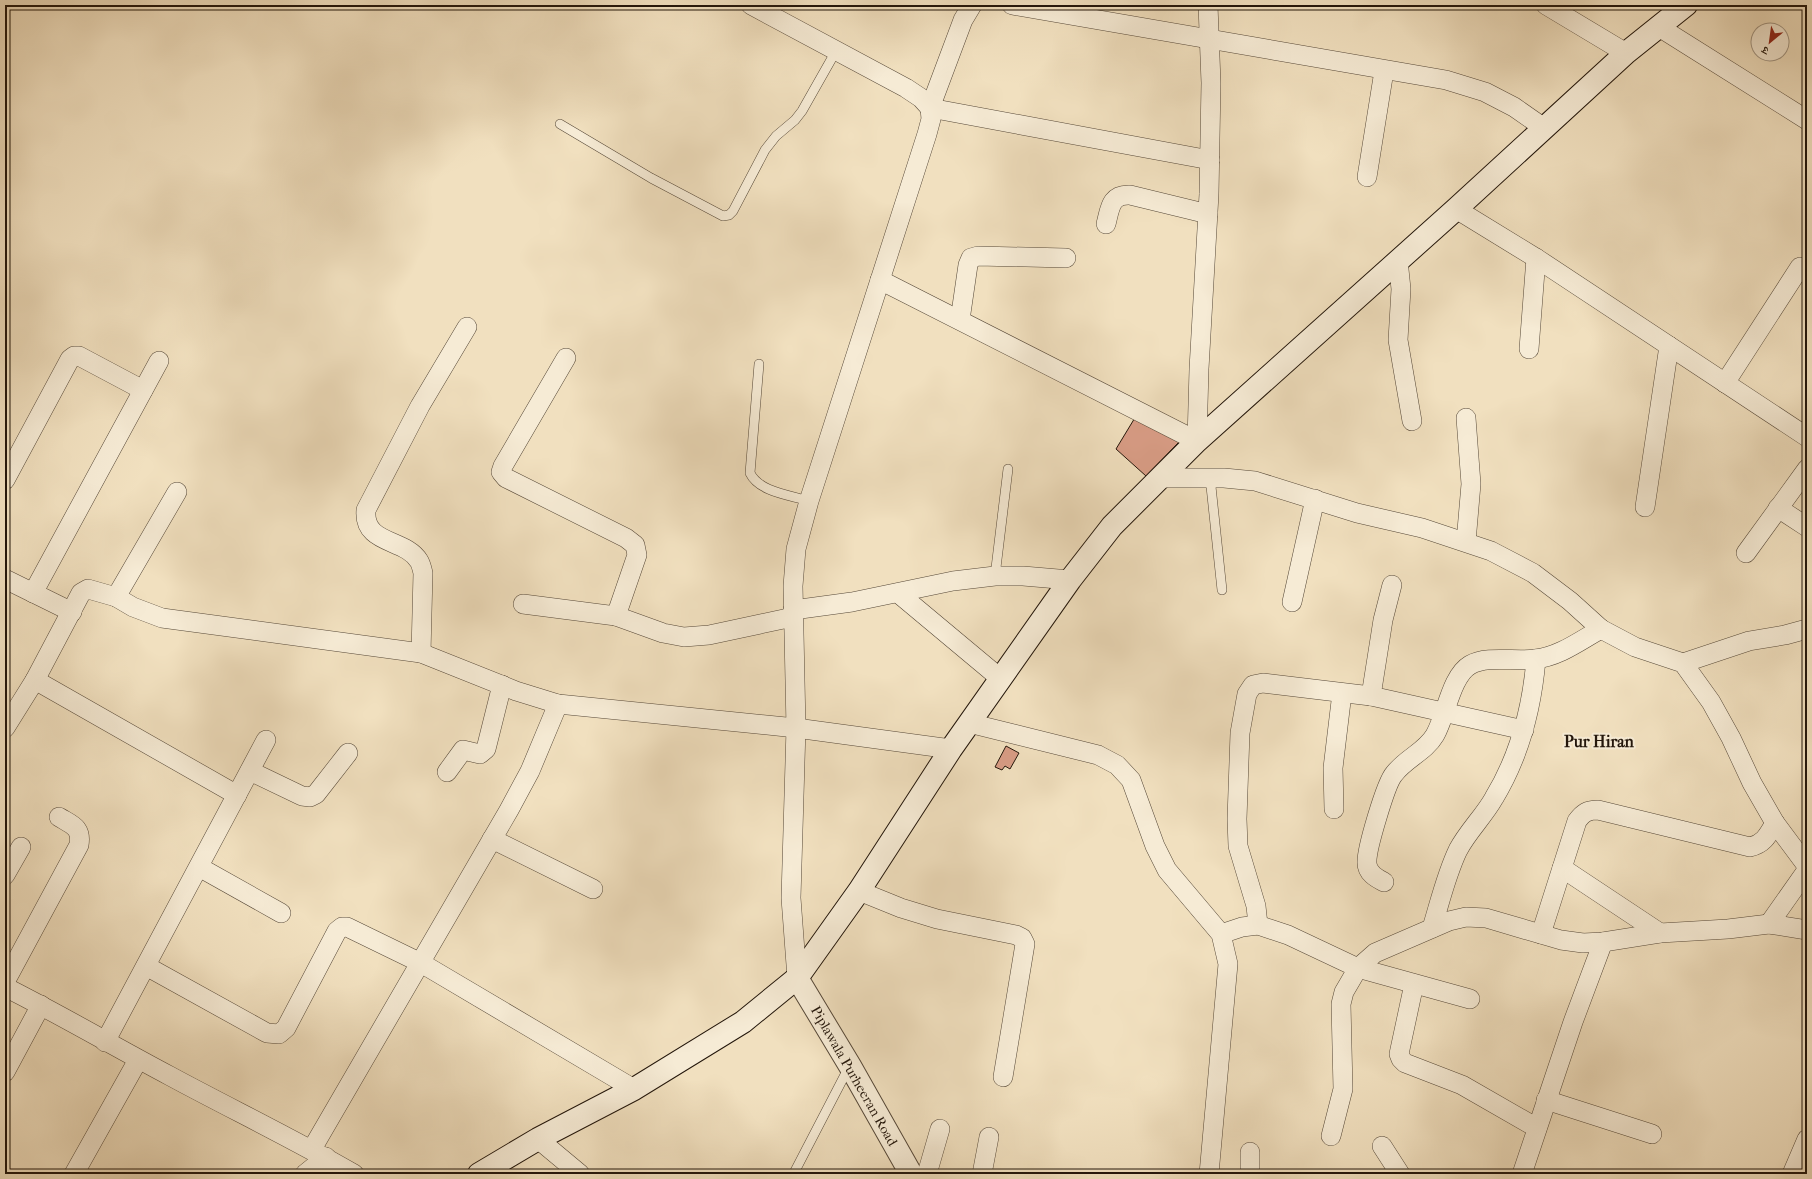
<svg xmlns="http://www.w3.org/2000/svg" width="1812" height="1179" viewBox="0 0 1812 1179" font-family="'IM FELL French Canon','Noto Serif Devanagari',serif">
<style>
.building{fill:#d99d86;stroke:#23160b}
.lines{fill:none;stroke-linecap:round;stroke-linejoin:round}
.service-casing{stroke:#564838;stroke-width:10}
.minor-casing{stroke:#564838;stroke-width:20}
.tertiary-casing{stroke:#564838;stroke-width:24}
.secondary-casing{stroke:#23160b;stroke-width:24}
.service{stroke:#f6ebd5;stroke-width:9}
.minor{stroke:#f6ebd5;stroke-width:19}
.tertiary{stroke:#f6ebd5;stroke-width:22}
.secondary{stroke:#f6ebd5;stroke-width:22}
.labels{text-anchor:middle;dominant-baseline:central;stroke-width:4;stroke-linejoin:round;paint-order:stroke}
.street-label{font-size:14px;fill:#23160b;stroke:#f6ebd5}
.quarter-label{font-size:16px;font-weight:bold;fill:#23160b;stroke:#f6ebd5}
</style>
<rect width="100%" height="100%" fill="#f1e0bf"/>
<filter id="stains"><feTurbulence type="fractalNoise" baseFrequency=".005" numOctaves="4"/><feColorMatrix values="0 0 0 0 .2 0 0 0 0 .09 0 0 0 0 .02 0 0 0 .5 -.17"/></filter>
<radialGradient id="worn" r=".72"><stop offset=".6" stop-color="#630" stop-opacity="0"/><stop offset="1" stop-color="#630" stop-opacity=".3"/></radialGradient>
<g class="building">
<path d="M1136,416L1179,442L1146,476L1116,449Z"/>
<path d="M1006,746L1019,753L1010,769L1005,766L1002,770L995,767Z"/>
</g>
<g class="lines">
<defs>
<g id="service">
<path d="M560,124L651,178L723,216L729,215L733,211L765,150L776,136L795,120L802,111L836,51"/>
<path d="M759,364L750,473C759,492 790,495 809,501"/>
<path d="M1210,477L1222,590"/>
<path d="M995,576L1008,469"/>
<path d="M795,1171L849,1067"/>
</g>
<g id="minor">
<path d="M751,5L906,88L921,98L930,108L1210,160"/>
<path d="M1012,5L1446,80L1485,92L1514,107L1544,128"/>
<path d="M1546,5L1626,53"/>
<path d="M1659,27L1807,120"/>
<path d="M1367,177L1384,71"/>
<path d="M1456,209L1536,258L1807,437"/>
<path d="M1106,224C1110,209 1110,194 1130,195L1208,214"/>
<path d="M1398,260L1401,289L1398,340L1412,421"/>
<path d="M880,280L1197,441L1199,369L1209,194L1211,83L1208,5"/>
<path d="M960,320L968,265L971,258L978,256L1066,258"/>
<path d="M1529,349L1536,258"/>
<path d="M566,358L503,466L501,472L506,478L626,538L635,545L637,555L616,616"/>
<path d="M1725,383L1800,267"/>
<path d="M1159,478H1224L1255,481L1357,513L1422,528L1491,551L1533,573L1570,601L1601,629"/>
<path d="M5,480L70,359L74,356H79L143,390"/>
<path d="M1645,507L1669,346"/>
<path d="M1778,508L1807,527"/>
<path d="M1466,542L1471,484L1466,418"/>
<path d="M1746,553L1807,469"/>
<path d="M5,579L72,612"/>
<path d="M33,593L159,361"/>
<path d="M898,593L1001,679"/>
<path d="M116,597L177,492"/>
<path d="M1292,602L1315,499"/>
<path d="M523,604L616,616L663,633L684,637L709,635L793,617"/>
<path d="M793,610L852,602L953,581L995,576H1023L1070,580"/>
<path d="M421,653L423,573C422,569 421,564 419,561C405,538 363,545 366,510L420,406L467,327"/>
<path d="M1683,663L1749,641L1785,635L1807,629"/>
<path d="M35,680L237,795"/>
<path d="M1371,696L1383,620L1392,585"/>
<path d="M969,723L1098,755L1117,765L1131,780L1155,846L1167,870L1221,934L1228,964L1209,1174"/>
<path d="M5,728L35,680L81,593L88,589L116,597L133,607L162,618L421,653L516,691L558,704L796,728L951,749"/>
<path d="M250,771L302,796L310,797L316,794L348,753"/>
<path d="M447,772L463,750L480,754L486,749L502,685"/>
<path d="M1334,809L1333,768L1342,693"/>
<path d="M492,839L593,889"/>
<path d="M199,867L281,913"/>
<path d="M1562,868L1660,933"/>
<path d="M5,875L21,847"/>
<path d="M1384,882C1376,878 1367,873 1367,863C1366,850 1386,783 1394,774C1406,758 1425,752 1435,735C1446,716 1451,676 1470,665C1487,655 1516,662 1535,659C1559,657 1581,640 1601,629L1635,647L1683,663L1711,702L1731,738L1752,783L1775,823L1807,866"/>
<path d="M859,891L901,908L937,919L1016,935L1022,938L1025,944L1003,1077"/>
<path d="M1769,924L1807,870"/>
<path d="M1258,925L1256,906L1238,846L1237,819L1240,733L1247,694L1253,685L1263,683L1371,696L1524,730"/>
<path d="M1432,928C1440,902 1446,875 1458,850C1468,831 1484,816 1494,798C1520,755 1532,708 1536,659"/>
<path d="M1221,934L1242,927L1258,925L1288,935L1358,968L1470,999"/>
<path d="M1541,934L1577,821C1583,813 1587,810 1598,810L1750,847C1764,844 1768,835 1775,823"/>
<path d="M146,966L267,1033L279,1034L286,1028L337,931L342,927H347L421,963L634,1089"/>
<path d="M797,978L791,898L796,728L793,586L796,549L809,501L927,134L931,119L930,108L963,20L972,5"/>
<path d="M5,982L79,845C82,827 72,825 59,817"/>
<path d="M1414,984L1399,1054L1401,1059L1405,1063L1462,1085L1537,1128"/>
<path d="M5,987C61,1015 115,1047 170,1076C231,1109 294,1139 354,1174"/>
<path d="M105,1042L266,740"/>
<path d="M5,1072L41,1005"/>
<path d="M1546,1100L1652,1134"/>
<path d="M1331,1136L1343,1089L1341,1004L1344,992L1358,968L1375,953L1449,921L1466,917L1486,918L1561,940L1583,943L1603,942L1660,933L1728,929L1769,924L1807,930"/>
<path d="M538,1139L580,1174"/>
<path d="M1382,1146L1400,1174"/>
<path d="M312,1149L509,810L530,771L558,704"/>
<path d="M74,1174L138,1060"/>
<path d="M305,1174L326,1157"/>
<path d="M927,1174L940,1129"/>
<path d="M982,1174L989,1137"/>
<path d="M1250,1174V1152"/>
<path d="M1522,1174L1573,1022L1603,942"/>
<path d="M1792,1174L1807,1139"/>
</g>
<path id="tertiary" d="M797,978L850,1066L911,1174"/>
<path id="secondary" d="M479,1174L538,1139L634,1089L743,1022L797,978L859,891L951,749L1070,580L1112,526L1197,441L1456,209L1626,53L1686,5"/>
</defs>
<use href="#service" class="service-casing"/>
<use href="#minor" class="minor-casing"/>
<use href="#tertiary" class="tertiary-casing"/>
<use href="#secondary" class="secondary-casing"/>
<use href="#service" class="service"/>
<use href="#minor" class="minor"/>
<use href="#tertiary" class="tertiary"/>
<use href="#secondary" class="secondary"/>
</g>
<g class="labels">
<g class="street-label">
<text transform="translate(854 1076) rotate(60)">Piplawala Purheeran Road</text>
</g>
<g class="quarter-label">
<text x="1599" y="741">Pur Hiran</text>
</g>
</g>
<rect width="1812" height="1179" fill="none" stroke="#f1e0bf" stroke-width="20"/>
<rect x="6" y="6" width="1800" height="1167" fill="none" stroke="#23160b" stroke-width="2"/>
<rect x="10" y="10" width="1792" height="1159" fill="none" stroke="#23160b"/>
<g transform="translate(1770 42) rotate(209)"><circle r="19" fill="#f6ebd5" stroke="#a29684"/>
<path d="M0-3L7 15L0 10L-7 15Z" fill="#8f2418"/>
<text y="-6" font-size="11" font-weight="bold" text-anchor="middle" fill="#23160b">उ</text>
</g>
<rect width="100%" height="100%" filter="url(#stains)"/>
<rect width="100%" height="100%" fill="url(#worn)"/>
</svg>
